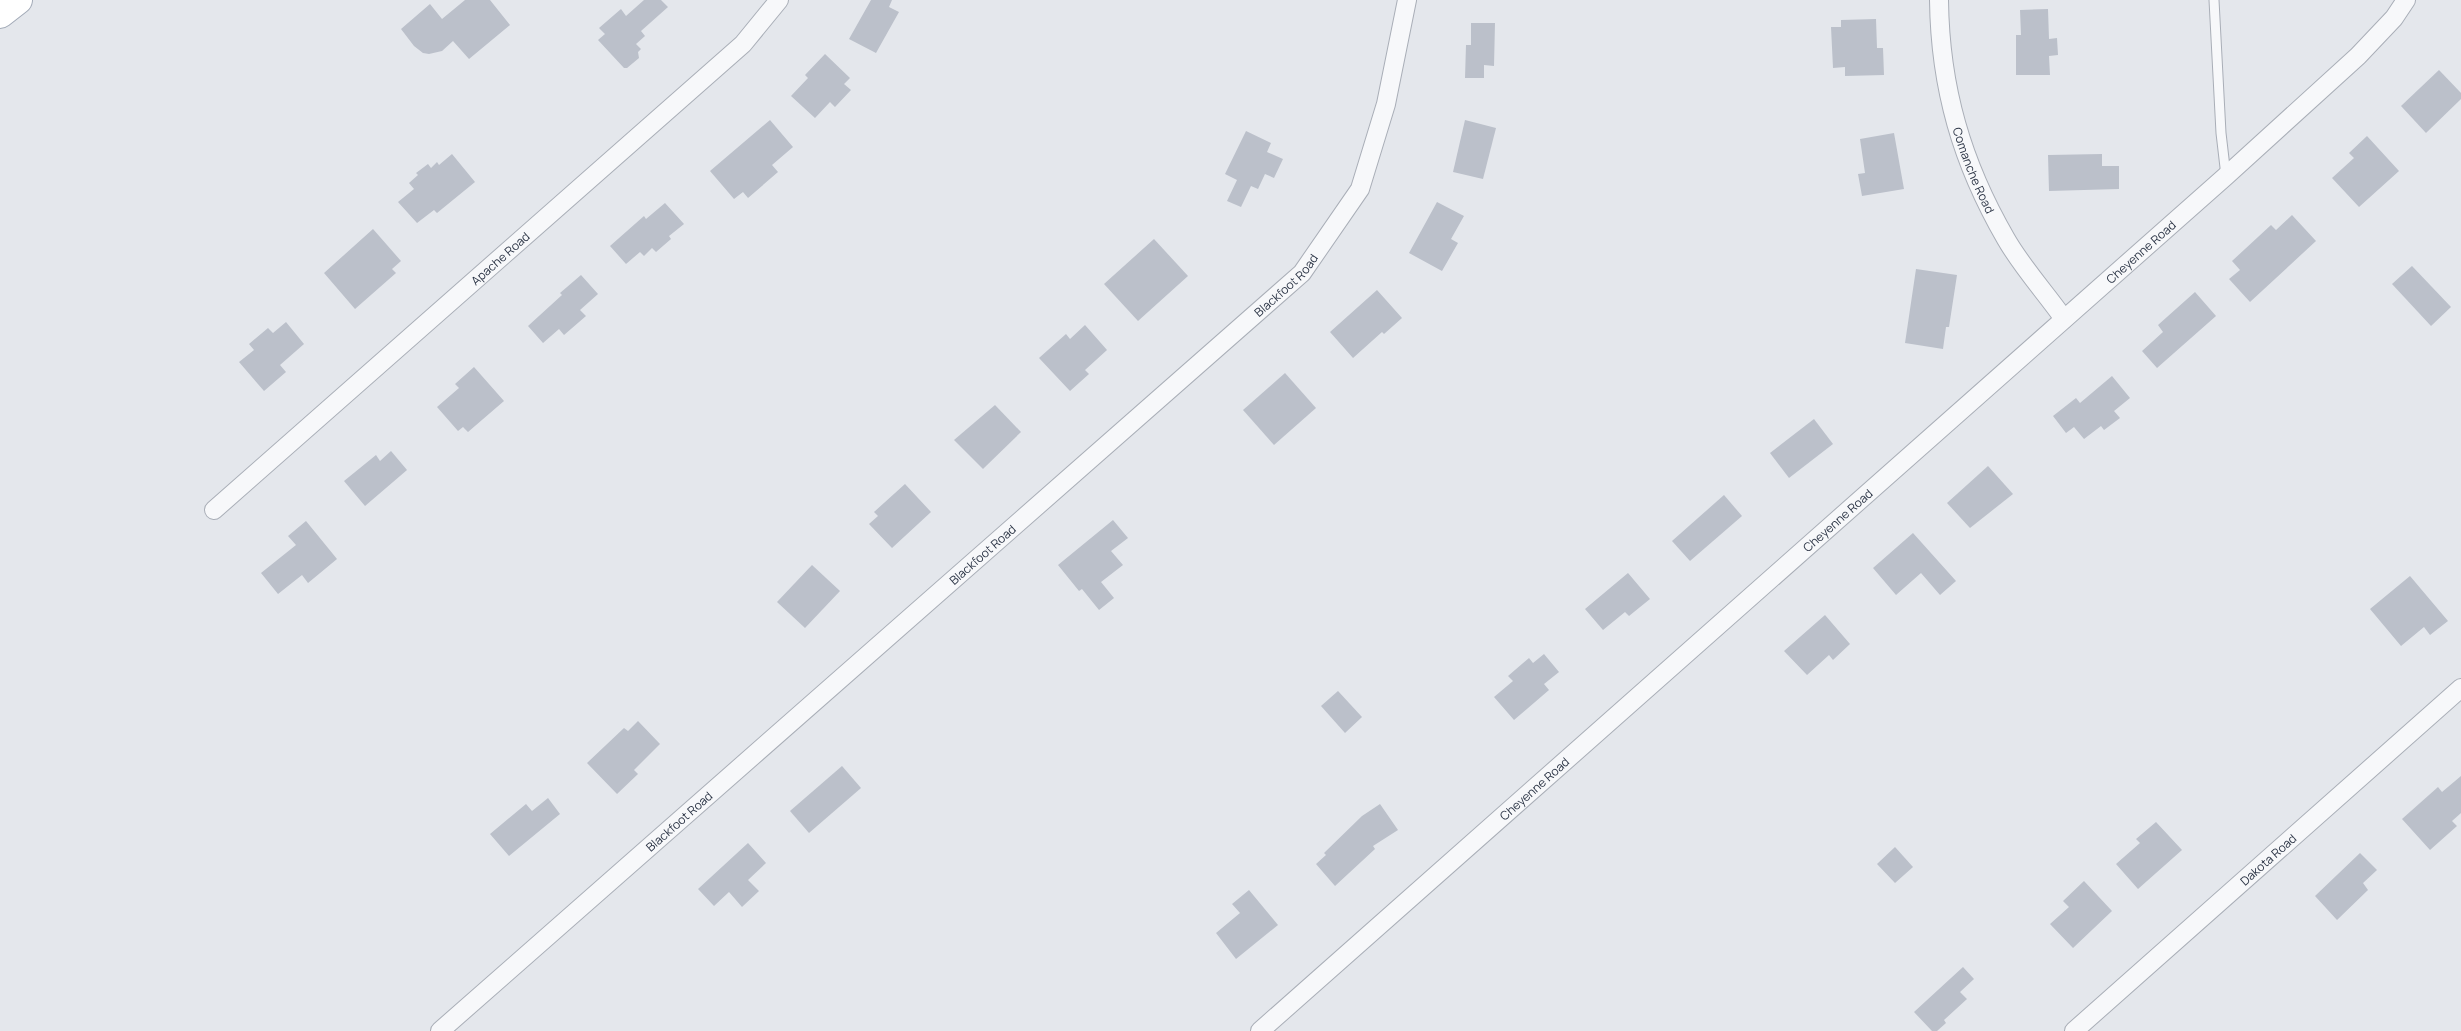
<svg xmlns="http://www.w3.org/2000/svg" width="2461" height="1031" viewBox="0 0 2461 1031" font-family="Manrope,sans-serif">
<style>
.building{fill:#bbc0ca}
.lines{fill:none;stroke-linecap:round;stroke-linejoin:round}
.service-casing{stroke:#a9aeb7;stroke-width:11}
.minor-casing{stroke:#a9aeb7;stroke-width:20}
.primary-casing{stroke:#a3abb8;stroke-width:30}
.service{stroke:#f7f8fa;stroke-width:9}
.minor{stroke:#f7f8fa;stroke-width:18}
.primary{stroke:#fff;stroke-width:28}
.labels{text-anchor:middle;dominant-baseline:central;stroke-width:5;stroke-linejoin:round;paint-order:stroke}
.street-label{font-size:12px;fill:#2b3445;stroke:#f4f6f9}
</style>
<rect width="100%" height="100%" fill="#e4e7ec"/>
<g class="building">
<path d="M465,0H490L510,25L469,59L453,41L442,51L429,54L423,53L414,46L401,29L430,4L442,19Z"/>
<path d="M644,0H661L668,7L641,31L645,36L636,44L641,49L638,52L639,58L627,68H624L598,40L605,34L599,28L621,9L626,16Z"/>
<path d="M871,0H892L889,7L899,12L876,53L849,39Z"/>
<path d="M2048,9L2049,39L2057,38L2058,55L2049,56L2050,75H2016V35H2021L2020,10Z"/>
<path d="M1876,19L1877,48H1883L1884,75L1845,76V67L1833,68L1831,27H1841V20Z"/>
<path d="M1471,23H1495L1494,66L1484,65V78H1465L1466,45H1471Z"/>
<path d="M825,54L850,78L844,84L851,90L835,107L830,102L815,118L791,96L808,78L805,75Z"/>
<path d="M2439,70L2461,93V99L2426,133L2401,106Z"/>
<path d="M770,120L793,147L772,165L778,172L748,198L743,192L734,199L710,171Z"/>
<path d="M1465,120L1496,128L1483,179L1453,172Z"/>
<path d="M1246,131L1271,143L1267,152L1283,159L1274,178L1265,174L1258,189L1251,186L1241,207L1227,201L1237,180L1225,174Z"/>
<path d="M1894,133L1904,189L1862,196L1858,174L1865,173L1860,139Z"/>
<path d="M2367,136L2399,171L2359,207L2332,178L2354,158L2349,153Z"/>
<path d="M452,154L475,182L437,213L434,210L417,223L398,202L414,189L409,183L418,175L416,173L428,164L431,168L437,162L439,165Z"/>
<path d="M2102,154V166H2119V189L2049,191L2048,155Z"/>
<path d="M1437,202L1464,216L1451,239L1458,243L1442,271L1409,253Z"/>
<path d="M665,203L684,224L669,236L671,239L656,252L652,248L644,256L640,252L626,264L610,246L644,216L646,219Z"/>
<path d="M2292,215L2316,241L2250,302L2229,279L2240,270L2232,261L2271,225L2276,230Z"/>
<path d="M373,229L401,261L392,269L396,273L355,309L324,273Z"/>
<path d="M1154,239L1188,276L1138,321L1104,284Z"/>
<path d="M2412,266L2451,307L2431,326L2392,284Z"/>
<path d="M1916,269L1957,275L1949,327H1946L1943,349L1905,343Z"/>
<path d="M581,275L598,294L580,310L586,316L564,335L559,329L543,343L528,326L562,295L560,293Z"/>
<path d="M1377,290L1402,318L1384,334L1382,332L1353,358L1330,332Z"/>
<path d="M2195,292L2216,316L2157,368L2142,351L2163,332L2158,325Z"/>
<path d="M286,322L304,344L280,365L286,372L264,391L239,362L254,350L249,344L268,328L273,333Z"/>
<path d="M1085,325L1107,350L1085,370L1089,374L1070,391L1039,358L1066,334L1070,339Z"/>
<path d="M474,367L504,401L468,432L463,427L458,431L437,407L459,388L455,384Z"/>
<path d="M1285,373L1316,408L1274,445L1243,410Z"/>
<path d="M2112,376L2130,398L2114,411L2120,418L2104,430L2101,426L2084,439L2074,427L2066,433L2053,416L2076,398L2080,403Z"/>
<path d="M995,405L1021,432L983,469L954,440Z"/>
<path d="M1814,419L1833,444L1789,478L1770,453Z"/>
<path d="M391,451L407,470L365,506L344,481L376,455L380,461Z"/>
<path d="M1988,466L2013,494L1970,528L1947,503Z"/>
<path d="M905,484L931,512L892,548L869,524L878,516L874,512Z"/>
<path d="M1724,495L1742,516L1690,561L1672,541Z"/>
<path d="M1113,520L1128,538L1111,551L1123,565L1101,582L1114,598L1099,610L1082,589L1079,591L1058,565Z"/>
<path d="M306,521L337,559L308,583L302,575L278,594L261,573L296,545L288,536Z"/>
<path d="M1913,533L1956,581L1940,595L1921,573L1896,595L1873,568Z"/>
<path d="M812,565L840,591L805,628L777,602Z"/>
<path d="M1628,573L1650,599L1629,616L1625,612L1603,630L1585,609Z"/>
<path d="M2410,576L2448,621L2430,635L2424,627L2401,646L2370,609Z"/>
<path d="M1825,615L1850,644L1833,660L1829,655L1807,675L1784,651Z"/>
<path d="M1544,654L1559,672L1544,684L1549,690L1514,720L1494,697L1513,681L1508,676L1529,658L1533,663Z"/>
<path d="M1338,691L1362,717L1345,733L1321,706Z"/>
<path d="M638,721L660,744L634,770L638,774L617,794L587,763L624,728L628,731Z"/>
<path d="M842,766L861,788L809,833L790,811Z"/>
<path d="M2461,776V813L2452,821L2457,826L2430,850L2402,819L2438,787L2442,792Z"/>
<path d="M548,798L560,814L509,856L490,834L526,804L532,811Z"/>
<path d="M1380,804L1398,830L1373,846L1375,849L1335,886L1316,864L1326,855L1324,853L1362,816Z"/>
<path d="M2156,822L2182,850L2138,889L2116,864L2140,843L2136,839Z"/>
<path d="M748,843L766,863L748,880L759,891L742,907L729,892L714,906L698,889Z"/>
<path d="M1895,847L1913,867L1895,883L1877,864Z"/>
<path d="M2360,853L2377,870L2363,883L2368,890L2337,920L2315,896Z"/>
<path d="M2084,881L2112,911L2073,948L2050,924L2069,907L2063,901Z"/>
<path d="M1249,890L1278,925L1236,959L1216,933L1240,913L1232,904Z"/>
<path d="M1963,967L1974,979L1960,992L1967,999L1944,1020L1946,1023L1937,1031H1932L1914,1012Z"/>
</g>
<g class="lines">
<defs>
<path id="service" d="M2214,0L2221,133L2226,176"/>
<g id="minor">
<path id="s1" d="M1939,0C1940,88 1962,163 2006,239C2022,267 2045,292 2064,319"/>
<path id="s2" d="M214,510L743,44L779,0"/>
<path id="s3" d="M440,1031L1302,273L1360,189L1386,104L1407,0"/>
<path id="s4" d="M1260,1031L2226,176L2358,56L2394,18L2406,0"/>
<path id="s5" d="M2074,1031L2461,688"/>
</g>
<path id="primary" d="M0,14L18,0"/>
</defs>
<use href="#service" class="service-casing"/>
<use href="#minor" class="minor-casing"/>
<use href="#primary" class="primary-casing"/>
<use href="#service" class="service"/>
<use href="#minor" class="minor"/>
<use href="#primary" class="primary"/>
</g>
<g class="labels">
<g class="street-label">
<text stroke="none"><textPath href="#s1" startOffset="175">Comanche Road</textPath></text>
<text stroke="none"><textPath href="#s4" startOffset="1176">Cheyenne Road</textPath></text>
<text stroke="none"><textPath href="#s2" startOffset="381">Apache Road</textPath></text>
<text stroke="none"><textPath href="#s3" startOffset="1128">Blackfoot Road</textPath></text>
<text stroke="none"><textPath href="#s4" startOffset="771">Cheyenne Road</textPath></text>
<text stroke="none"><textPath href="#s3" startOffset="722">Blackfoot Road</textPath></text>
<text stroke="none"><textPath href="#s4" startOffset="366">Cheyenne Road</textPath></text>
<text stroke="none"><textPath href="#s3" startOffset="318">Blackfoot Road</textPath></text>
<text stroke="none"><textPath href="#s5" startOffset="259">Dakota Road</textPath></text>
</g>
</g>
</svg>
